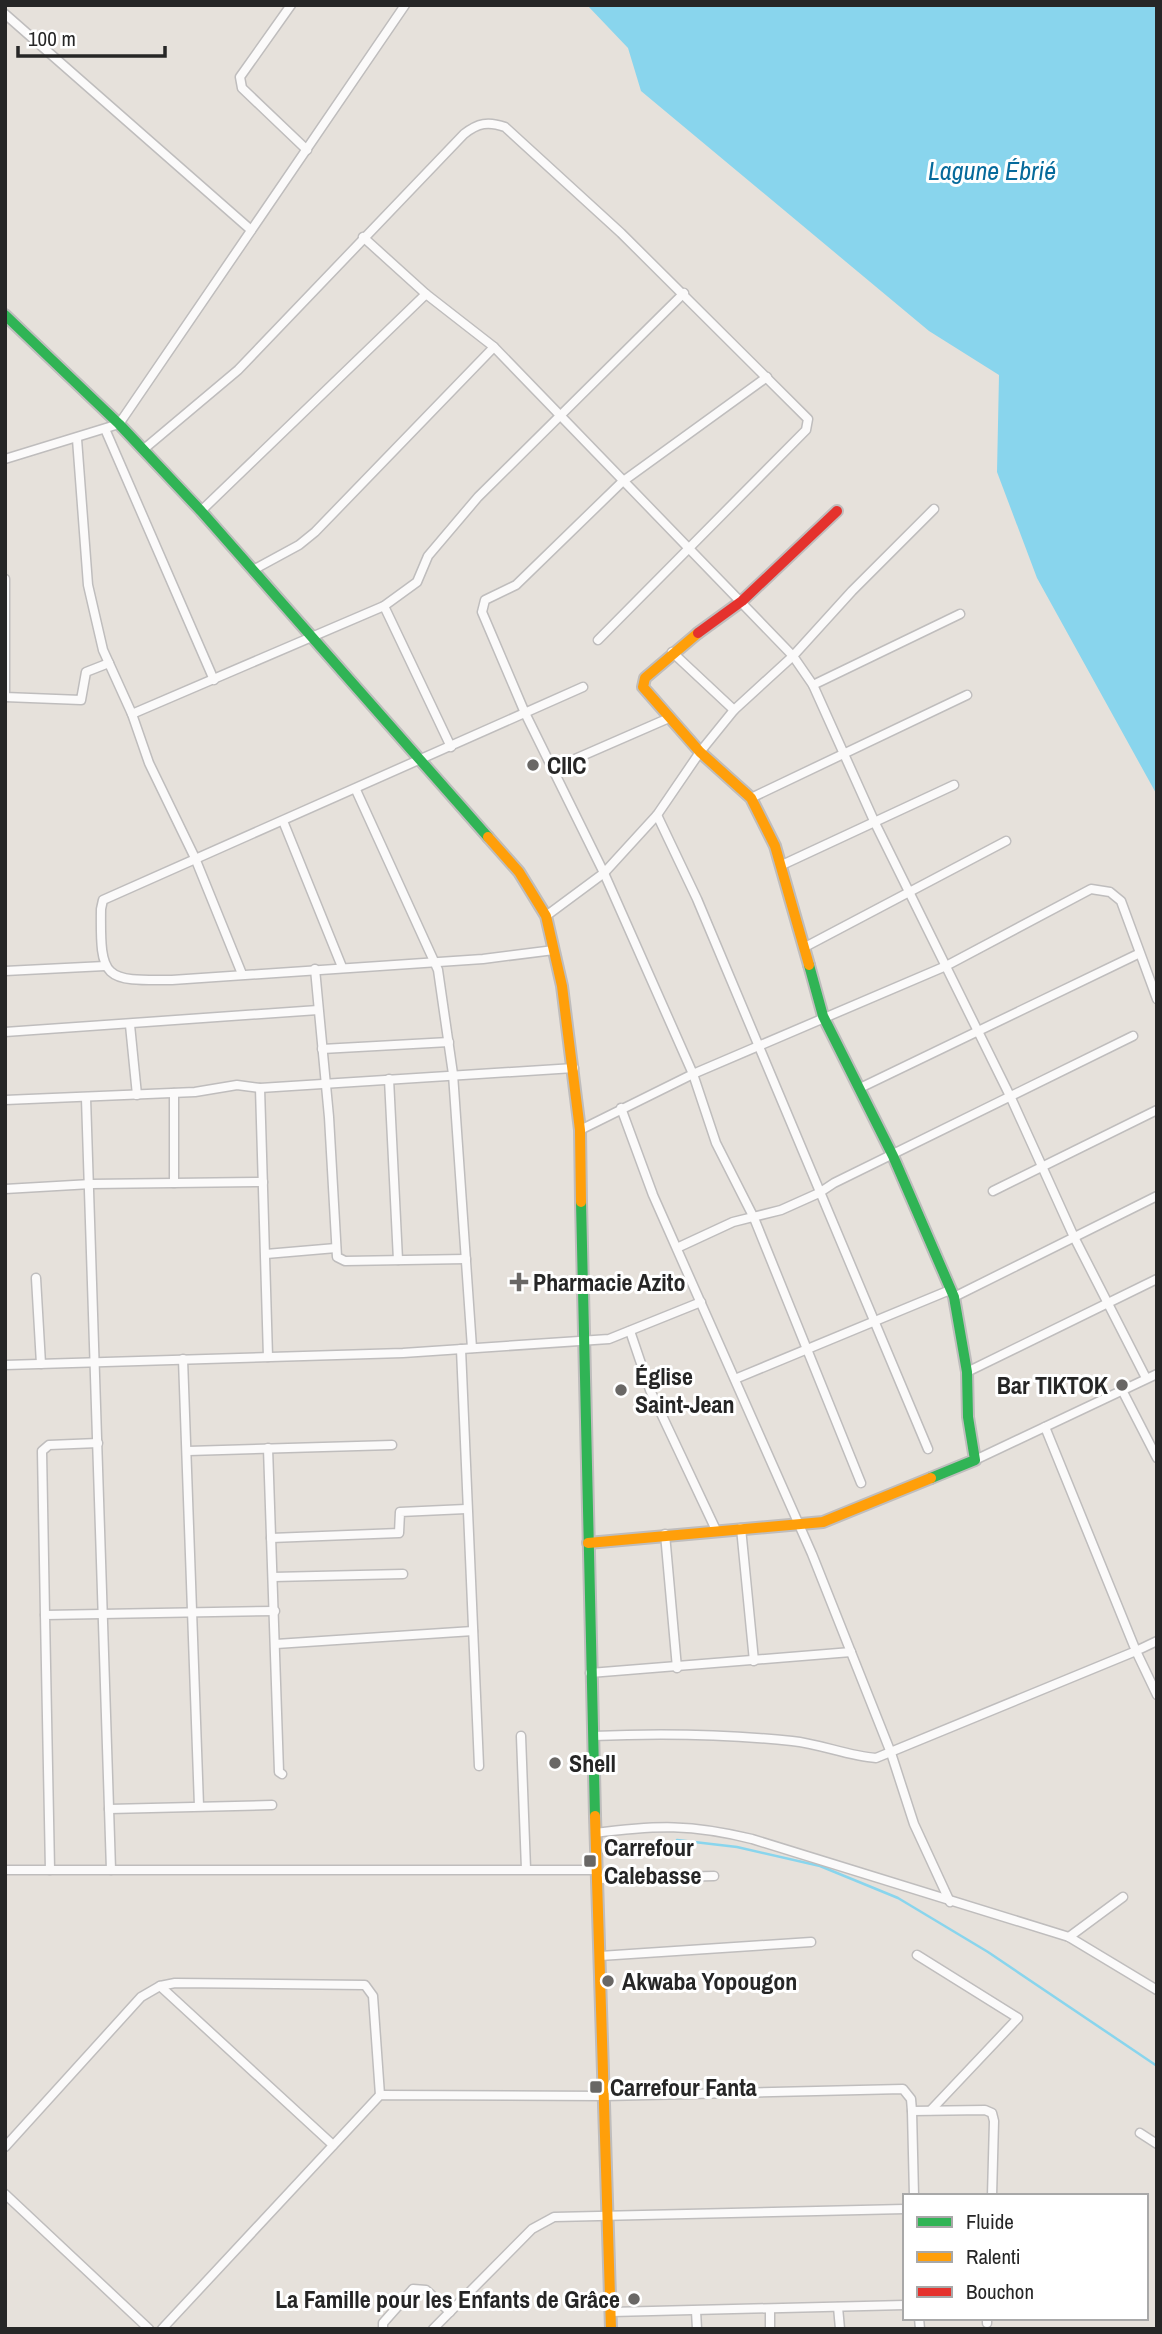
<svg xmlns="http://www.w3.org/2000/svg" width="1162" height="2334" viewBox="0 0 1162 2334" font-family="'Archivo Narrow',sans-serif">
<style>
.water{fill:#89d5ed}
.lines{fill:none;stroke-linecap:round;stroke-linejoin:round}
.stream{stroke:#89d5ed;stroke-width:2.5}
.street-casing{stroke:#bfbdbd;stroke-width:11}
.fast-casing{stroke:#bfbdbd;stroke-width:14}
.slow-casing{stroke:#bfbdbd;stroke-width:14}
.jam-casing{stroke:#bfbdbd;stroke-width:14}
.street{stroke:#fbfafa;stroke-width:8}
.fast{stroke:#30b455;stroke-width:10}
.slow{stroke:#ff9f0a;stroke-width:10}
.jam{stroke:#e5322d;stroke-width:10}
.poi-dot{fill:#696765;stroke:#fff;stroke-width:2.5}
.labels{text-anchor:middle;dominant-baseline:central;stroke-width:6;stroke-linejoin:round;paint-order:stroke}
.poi-label{font-size:24px;font-weight:bold;fill:#262626;stroke:#fff;text-anchor:start}
.water-label{font-size:26px;font-style:italic;fill:#066a9b;stroke:#fff}
</style>
<rect width="100%" height="100%" fill="#e6e1db"/>
<path class="water" d="M587,5H1157V795L1037,578L997,472L999,375L929,331L641,91L628,48Z"/>
<g class="lines">
<path class="stream" d="M677,1840L737,1847L820,1866L898,1898L988,1952L1157,2066"/>
<defs>
<g id="street">
<path d="M291,5L240,77L242,88L307,150"/>
<path d="M5,14L251,230"/>
<path d="M363,237L426,294L494,347L793,656L813,685L875,823L1011,1098L1074,1237L1146,1378"/>
<path d="M767,377L622,482L516,585L485,600L482,612L525,713L604,873L693,1074L716,1143L754,1218L861,1483"/>
<path d="M105,429L214,680"/>
<path d="M77,439L88,585L103,650L132,714L149,763L195,858L242,974"/>
<path d="M144,449L238,370L464,134C478,123 488,121 505,127L621,233L808,419L806,430L598,640"/>
<path d="M5,459L119,424L405,5"/>
<path d="M201,511L426,294"/>
<path d="M253,570L299,545L315,532L494,347"/>
<path d="M5,579V697L81,700L86,672L109,663"/>
<path d="M384,606L451,747"/>
<path d="M672,652L734,710"/>
<path d="M813,685L960,614"/>
<path d="M132,714L384,606L417,582L428,556L478,497L684,293"/>
<path d="M552,769L669,718"/>
<path d="M356,790L438,970L453,1074L472,1348"/>
<path d="M751,798L967,695"/>
<path d="M657,815L697,899L928,1449"/>
<path d="M283,821L342,967"/>
<path d="M782,865L954,785"/>
<path d="M546,916L604,873L657,815L700,752L734,710L793,656L852,591L934,509"/>
<path d="M805,947L1006,841"/>
<path d="M554,950L483,959L172,980C104,981 100,980 101,909L103,900L583,687"/>
<path d="M315,969L329,1117L337,1257L345,1261L466,1259"/>
<path d="M5,971L105,966"/>
<path d="M130,1025L137,1095"/>
<path d="M5,1032L318,1010"/>
<path d="M322,1049L449,1042"/>
<path d="M389,1079L398,1260"/>
<path d="M260,1088L268,1357"/>
<path d="M860,1088L1138,954"/>
<path d="M174,1093V1183"/>
<path d="M86,1098L111,1870"/>
<path d="M5,1100L195,1092L237,1085L260,1088L574,1068"/>
<path d="M621,1108L653,1195L812,1554L891,1753L914,1824L950,1902"/>
<path d="M580,1130L693,1074L946,966L1091,889L1110,892L1121,901L1157,999"/>
<path d="M5,1189L91,1184L263,1182"/>
<path d="M993,1191L1157,1110"/>
<path d="M679,1247L733,1222L781,1210L819,1193L834,1183L1133,1036"/>
<path d="M266,1254L336,1248"/>
<path d="M36,1278L41,1364"/>
<path d="M954,1297L1157,1196"/>
<path d="M630,1331L650,1390L716,1530"/>
<path d="M461,1349L479,1766"/>
<path d="M183,1359L199,1806"/>
<path d="M5,1365L403,1353L609,1339L701,1302"/>
<path d="M967,1372L1157,1279"/>
<path d="M735,1379L950,1290"/>
<path d="M1122,1390L1157,1458"/>
<path d="M268,1448L279,1772L282,1774"/>
<path d="M188,1451L392,1445"/>
<path d="M975,1460L1157,1374"/>
<path d="M741,1528L754,1661"/>
<path d="M665,1534L677,1668"/>
<path d="M271,1538L399,1533L400,1512L466,1509"/>
<path d="M273,1577L403,1574"/>
<path d="M45,1615L42,1451L49,1445L98,1443"/>
<path d="M1157,1641L1136,1651L1157,1695"/>
<path d="M276,1644L473,1631"/>
<path d="M590,1673L851,1652"/>
<path d="M521,1736L526,1869"/>
<path d="M593,1736C660,1733 725,1734 792,1741C821,1744 848,1756 876,1758L1136,1651L1045,1427"/>
<path d="M109,1809L272,1805"/>
<path d="M595,1833C657,1825 691,1824 752,1839L1069,1937L1157,1990"/>
<path d="M5,1870H597"/>
<path d="M50,1870L45,1615L275,1611"/>
<path d="M597,1879L714,1876"/>
<path d="M1069,1937L1123,1897"/>
<path d="M917,1955L1018,2018L931,2110"/>
<path d="M600,1956L811,1942"/>
<path d="M160,1986L333,2145"/>
<path d="M912,2111L985,2110L992,2113L994,2121L992,2196"/>
<path d="M1140,2133L1157,2144"/>
<path d="M5,2147L141,1997L160,1986L175,1983L365,1985L373,1996L380,2095"/>
<path d="M5,2194L149,2329"/>
<path d="M838,2307L840,2329"/>
<path d="M770,2310V2329"/>
<path d="M696,2311L697,2329"/>
<path d="M611,2312L905,2305"/>
<path d="M919,2318L920,2329"/>
<path d="M987,2323V2318"/>
<path d="M162,2329L380,2095L606,2096L903,2089L911,2099L912,2111L914,2196"/>
<path d="M383,2329V2323L413,2289L426,2290L450,2312"/>
<path d="M433,2329L532,2229L554,2217L905,2209"/>
</g>
<g id="fast">
<path d="M5,315L119,424L201,511L488,837"/>
<path d="M809,965L823,1016L893,1156L954,1297L967,1372L968,1417L975,1460L931,1478"/>
<path d="M581,1202L595,1816"/>
</g>
<g id="slow">
<path d="M698,633L645,678L643,687L700,752L751,798L775,846L809,965"/>
<path d="M488,837L519,872L546,916L562,986L580,1130L581,1202"/>
<path d="M588,1543L823,1522L931,1478"/>
<path d="M595,1816L611,2329"/>
</g>
<path id="jam" d="M698,633L742,601L837,511"/>
</defs>
<use href="#street" class="street-casing"/>
<use href="#fast" class="fast-casing"/>
<use href="#slow" class="slow-casing"/>
<use href="#jam" class="jam-casing"/>
<use href="#street" class="street"/>
<use href="#fast" class="fast"/>
<use href="#slow" class="slow"/>
<use href="#jam" class="jam"/>
</g>
<g class="poi-dot">
<circle cx="533" cy="765" r="7"/>
<path d="M515.5 1271.5h7v7h7v7h-7v7h-7v-7h-7v-7h7z"/>
<circle cx="1122" cy="1385" r="7"/>
<circle cx="621" cy="1390" r="7"/>
<circle cx="555" cy="1763" r="7"/>
<rect x="583" y="1854" width="14" height="14" rx="3.5"/>
<circle cx="608" cy="1981" r="7"/>
<rect x="589" y="2080" width="14" height="14" rx="3.5"/>
<circle cx="634" cy="2299" r="7"/>
</g>
<g class="labels">
<g class="poi-label">
<text x="547" y="765">CIIC</text>
<text x="533" y="1282">Pharmacie Azito</text>
<text x="635" y="1376">Église<tspan x="635" dy="28">Saint-Jean</tspan></text>
<text x="1108" y="1385" text-anchor="end">Bar TIKTOK</text>
<text x="569" y="1763">Shell</text>
<text x="604" y="1847">Carrefour<tspan x="604" dy="28">Calebasse</tspan></text>
<text x="622" y="1981">Akwaba Yopougon</text>
<text x="610" y="2087">Carrefour Fanta</text>
<text x="620" y="2299" text-anchor="end">La Famille pour les Enfants de Grâce</text>
</g>
<g class="water-label">
<text x="992" y="170">Lagune Ébrié</text>
</g>
</g>
<rect width="1162" height="2334" fill="none" stroke="#262626" stroke-width="14"/>
<rect x="903" y="2194" width="245" height="126" fill="#ffffff" stroke="#a8a8a8" stroke-width="2"/>
<rect x="917" y="2217" width="35" height="10" fill="#30b455" stroke="#a8a8a8" stroke-width="2"/>
<text x="966" y="2229" font-size="21" fill="#262626">Fluide</text>
<rect x="917" y="2252" width="35" height="10" fill="#ff9f0a" stroke="#a8a8a8" stroke-width="2"/>
<text x="966" y="2264" font-size="21" fill="#262626">Ralenti</text>
<rect x="917" y="2287" width="35" height="10" fill="#e5322d" stroke="#a8a8a8" stroke-width="2"/>
<text x="966" y="2299" font-size="21" fill="#262626">Bouchon</text>
<path d="M18 46v10h147v-10" fill="none" stroke="#262626" stroke-width="3.5"/>
<text x="28" y="46" font-size="21" fill="#262626" stroke="#ffffff" stroke-width="5" paint-order="stroke">100 m</text>
</svg>
